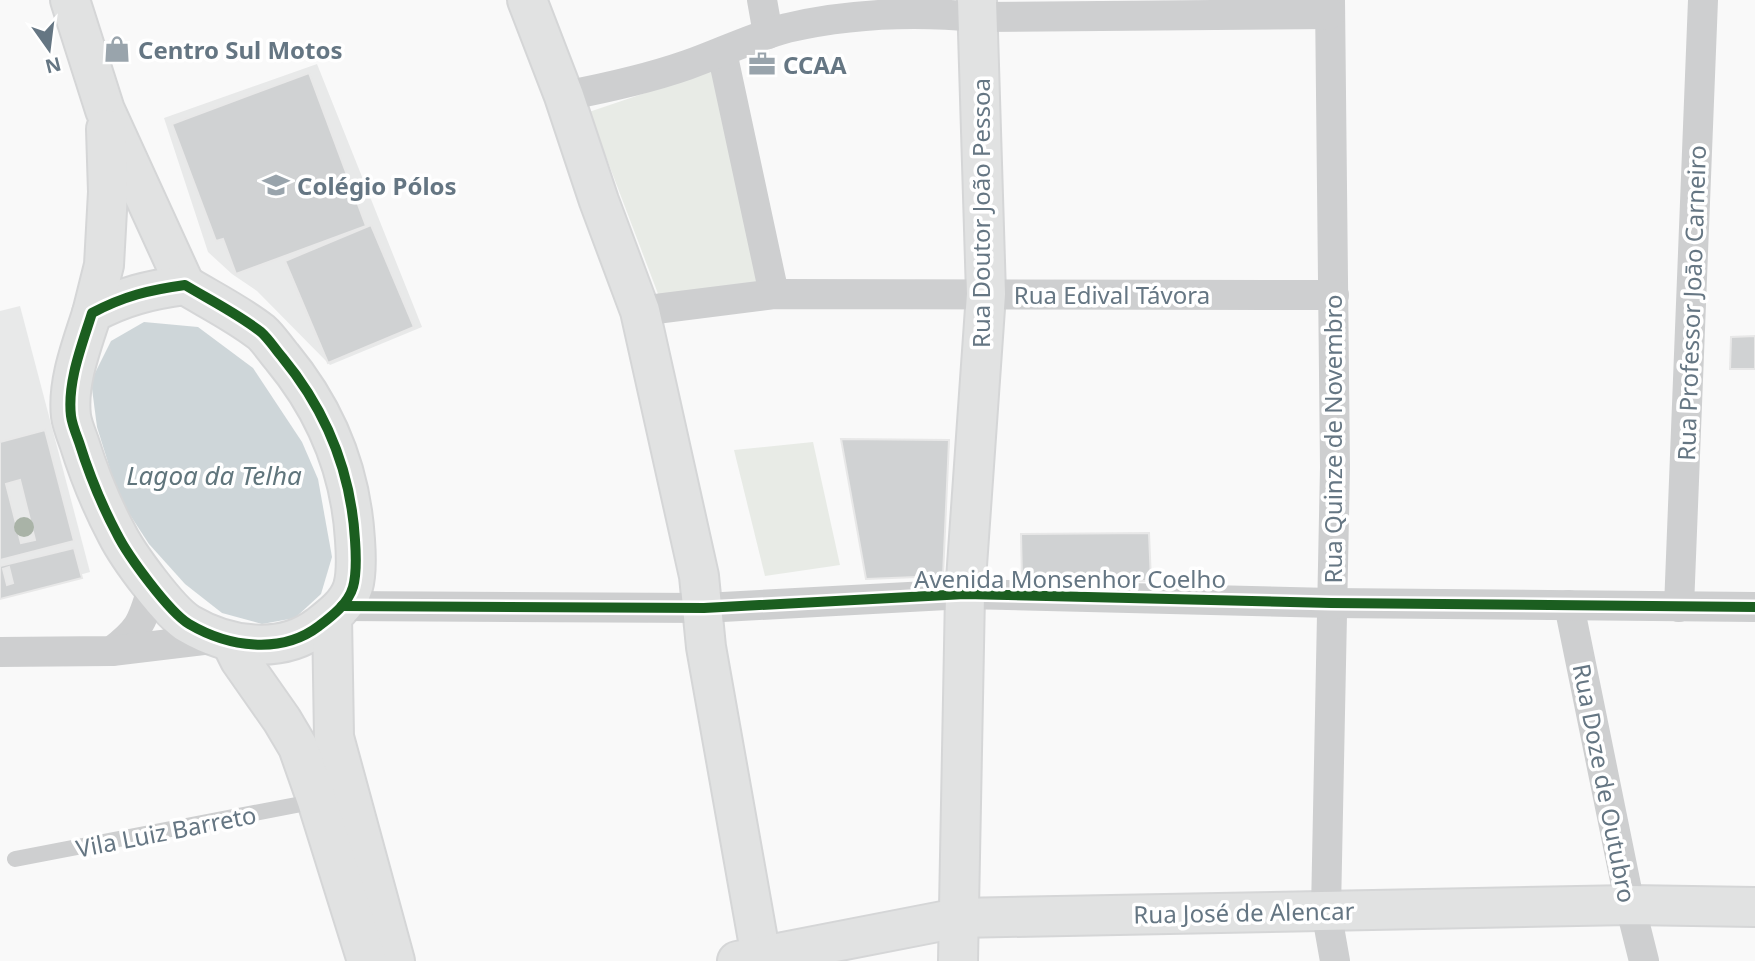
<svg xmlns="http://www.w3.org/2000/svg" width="1755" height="961" viewBox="0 0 1755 961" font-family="'Noto Sans',sans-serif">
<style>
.built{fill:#e8e9e9}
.green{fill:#e8ebe6}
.water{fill:#ced6d9}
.building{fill:#d0d2d3;stroke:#e8e8e8;stroke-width:2;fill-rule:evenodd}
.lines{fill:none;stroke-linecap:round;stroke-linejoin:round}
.secondary-casing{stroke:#d5d6d7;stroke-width:42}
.lane{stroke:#cecfd0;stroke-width:16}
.street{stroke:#cecfd0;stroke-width:30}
.secondary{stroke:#e1e2e2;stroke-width:38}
.cycleway-casing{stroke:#fff;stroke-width:15}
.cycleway{stroke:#1b5e20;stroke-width:10}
.tree{fill:#a9b3a7}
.labels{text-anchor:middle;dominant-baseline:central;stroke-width:7;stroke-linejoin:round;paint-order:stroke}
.poi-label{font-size:24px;font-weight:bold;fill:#657683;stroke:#fff;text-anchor:start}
.street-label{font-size:24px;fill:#657683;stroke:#fff}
.water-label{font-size:26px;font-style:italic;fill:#60757c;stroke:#fff}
</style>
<rect width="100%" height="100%" fill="#f9f9f9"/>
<g class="built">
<path d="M317,64L422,327L330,365L257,291L232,274L208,252L164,118Z"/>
<path d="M20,306L90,572L0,597V311Z"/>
</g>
<g class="green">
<path d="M716,69L764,284L660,299L589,112Z"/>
<path d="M813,442L840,565L765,576L734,450Z"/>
</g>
<path class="water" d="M144,322L198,327L253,368L302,442L318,479L332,557L321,594L295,618L262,624L222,613L185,584L149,544L119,498L97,427L91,381L111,341Z"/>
<g class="building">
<path d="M309,73L366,226L236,274L223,239L216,241L172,124Z"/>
<path d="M371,225L414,327L328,363L285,261Z"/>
<path d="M1755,336V369H1730L1731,337Z"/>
<path d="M45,430L74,541L0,560V442ZM20,480L35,540L21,543L6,484Z"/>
<path d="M841,439L949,440L943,576L866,579Z"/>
<path d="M1149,533L1151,581L1022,580L1021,534Z"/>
<path d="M74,548L82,578L0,599V566ZM9,567L13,583L7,585L3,569Z"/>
</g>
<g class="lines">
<defs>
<g id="secondary">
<path d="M70,0L105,110L185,285"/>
<path d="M527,0L564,96L599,201L640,311L699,576L706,647L761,957"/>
<path d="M185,285C210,300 238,314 261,332C269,339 275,349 282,357C325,409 351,471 355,540C356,554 357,573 353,587C348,604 332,616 319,626C281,655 228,647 189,624C169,612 128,556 117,534C101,504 89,474 79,442C76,434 72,424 71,416C67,382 82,345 92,313C124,296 149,290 185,285Z"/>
<path d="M92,313L104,265L108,192L106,129"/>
<path d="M332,616L334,737L395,961"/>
<path d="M231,642L240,660L282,720L298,747L317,801L367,961"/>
<path d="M737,961L958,918L1630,905L1755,907"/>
<path d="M958,961L965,594L986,294L977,0"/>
</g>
</defs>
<use href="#secondary" class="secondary-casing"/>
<path class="lane" d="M15,859L317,801"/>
<g class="street">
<path d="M762,0L768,34"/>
<path d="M1330,0L1335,467L1326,910L1335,961"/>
<path d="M722,52L774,294"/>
<path d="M564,96C606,88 647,79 687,65C721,53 753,37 787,28C851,13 913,11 978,17L1330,14"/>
<path d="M640,311L774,294L1334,295"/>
<path d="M1569,605L1630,905L1644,961"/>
<path d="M342,606L704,608L965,594L1331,603L1755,607"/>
<path d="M1679,607L1703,0"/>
<path d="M112,651C142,628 142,621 153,586"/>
<path d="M0,652L112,651L220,638"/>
</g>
<use href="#secondary" class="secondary"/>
<defs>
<g id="cycleway">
<path d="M185,285C210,300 238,314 261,332C269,339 275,349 282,357C325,409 351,471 355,540C356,554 357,573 353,587C348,604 332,616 319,626C281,655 228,647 189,624C169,612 128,556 117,534C101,504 89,474 79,442C76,434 72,424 71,416C67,382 82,345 92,313C124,296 149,290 185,285Z"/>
<path d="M342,606L704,608L965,594L1331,603L1755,607"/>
</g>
</defs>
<use href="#cycleway" class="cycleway-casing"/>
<use href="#cycleway" class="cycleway"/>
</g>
<circle class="tree" cx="24" cy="527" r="10"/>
<defs>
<symbol id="shop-bare" viewBox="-9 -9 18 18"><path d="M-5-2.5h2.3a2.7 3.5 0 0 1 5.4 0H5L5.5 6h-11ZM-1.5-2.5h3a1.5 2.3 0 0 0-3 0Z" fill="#99a4ac" stroke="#fff" stroke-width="2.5" paint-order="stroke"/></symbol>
<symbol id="office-bare" viewBox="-9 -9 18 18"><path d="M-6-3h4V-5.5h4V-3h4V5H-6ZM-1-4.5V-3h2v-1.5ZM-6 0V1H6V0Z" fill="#99a4ac" stroke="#fff" stroke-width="2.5" paint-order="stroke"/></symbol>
<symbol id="school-bare" viewBox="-9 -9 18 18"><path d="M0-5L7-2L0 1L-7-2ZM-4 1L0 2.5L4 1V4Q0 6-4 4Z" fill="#99a4ac" stroke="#fff" stroke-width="2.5" paint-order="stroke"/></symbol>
</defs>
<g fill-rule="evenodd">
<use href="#shop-bare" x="98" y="30" width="38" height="38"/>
<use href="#office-bare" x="743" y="45" width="38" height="38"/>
<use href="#school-bare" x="257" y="166" width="38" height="38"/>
</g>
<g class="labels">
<g class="poi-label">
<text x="138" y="49">Centro Sul Motos</text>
<text x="783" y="64">CCAA</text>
<text x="297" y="185">Colégio Pólos</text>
</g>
<g class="street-label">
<text transform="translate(980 213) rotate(-90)">Rua Doutor João Pessoa</text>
<text x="1112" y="294">Rua Edival Távora</text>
<text transform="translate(1691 303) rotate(-88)">Rua Professor Joāo Carneiro</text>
<text transform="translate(1332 439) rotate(-90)">Rua Quinze de Novembro</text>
<text x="1070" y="578">Avenida Monsenhor Coelho</text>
<text transform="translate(1605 783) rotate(79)">Rua Doze de Outubro</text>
<text transform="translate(166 831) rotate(-11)">Vila Luiz Barreto</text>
<text transform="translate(1244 912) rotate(-1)">Rua José de Alencar</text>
</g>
<g class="water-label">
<text x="214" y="475">Lagoa da Telha</text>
</g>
</g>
<g transform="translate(49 49) rotate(166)" stroke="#ffffff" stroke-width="5" paint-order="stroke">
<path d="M0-5L12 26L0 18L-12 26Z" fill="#657683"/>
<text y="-10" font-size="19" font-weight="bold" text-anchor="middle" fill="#657683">N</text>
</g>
</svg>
